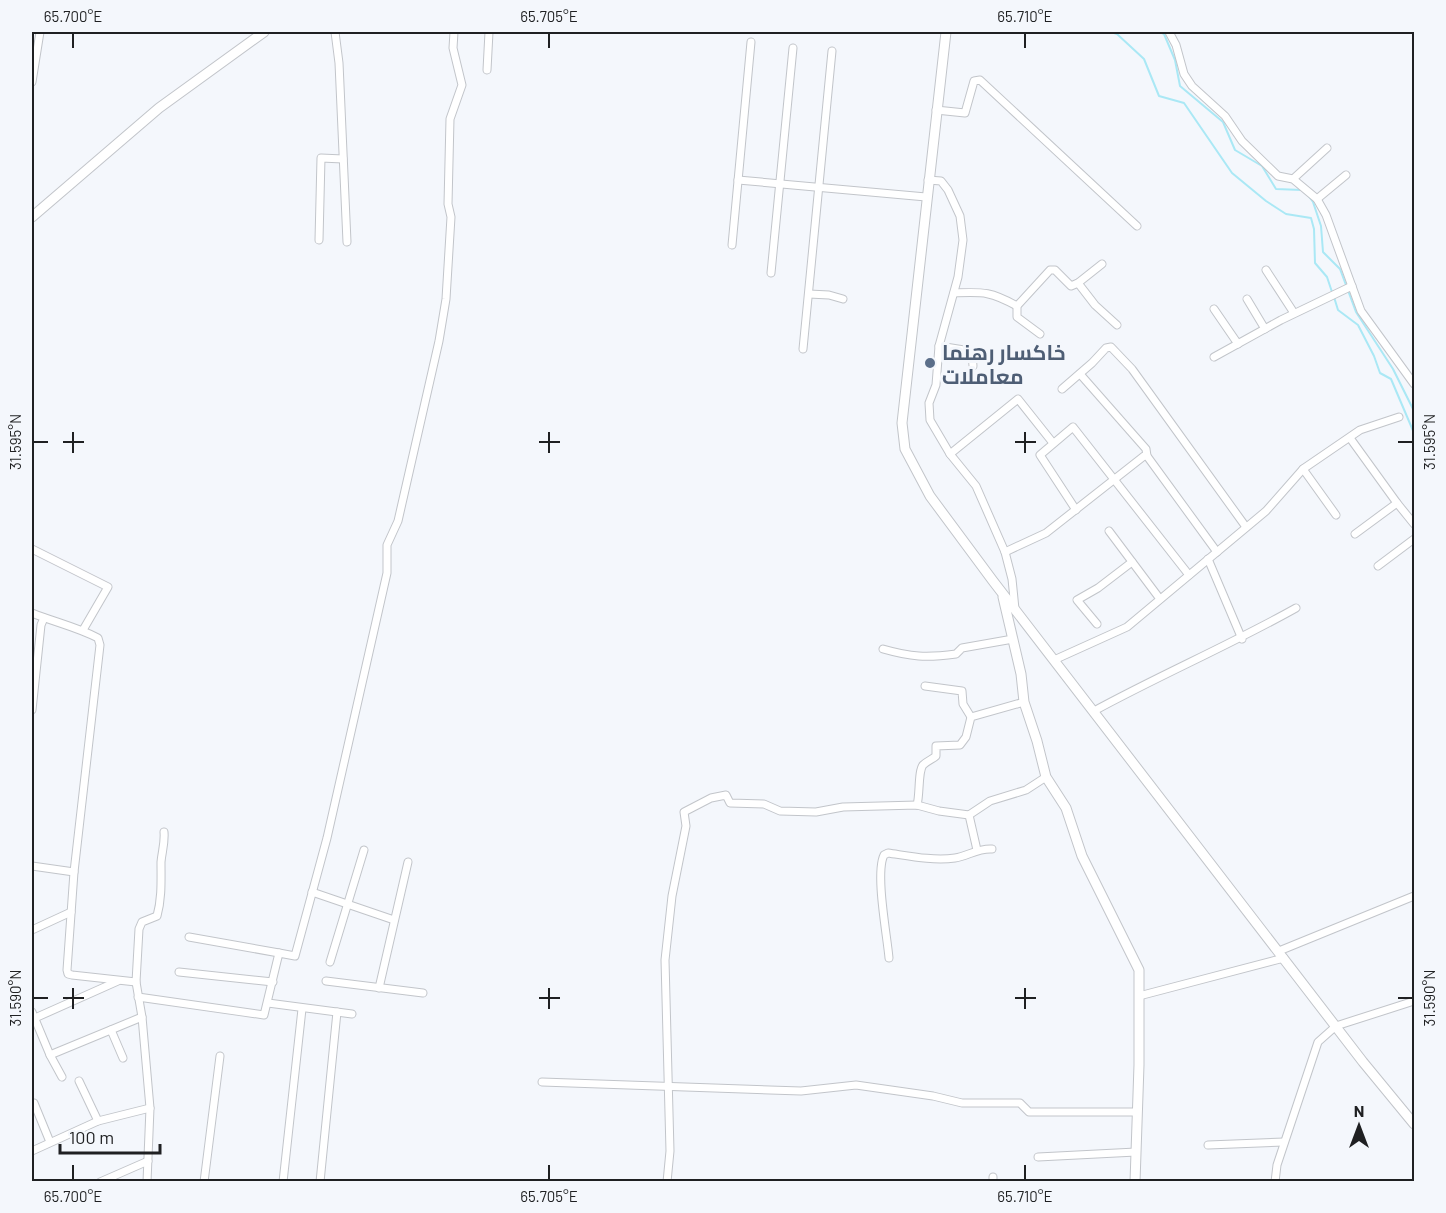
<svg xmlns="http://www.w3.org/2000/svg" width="1446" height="1213" viewBox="0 0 1446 1213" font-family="Barlow,Cairo,sans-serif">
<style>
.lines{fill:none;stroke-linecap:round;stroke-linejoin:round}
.stream{stroke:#aae8f5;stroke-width:2}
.street-casing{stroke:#c2c5ca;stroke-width:9}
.secondary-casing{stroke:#c2c5ca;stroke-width:11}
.street{stroke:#fff;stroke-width:7}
.secondary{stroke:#fff;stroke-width:9}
.ticks{fill:none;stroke:#1f2022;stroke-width:2}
.service-dot{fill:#5c6f8a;stroke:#f4f7fc;stroke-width:2}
.labels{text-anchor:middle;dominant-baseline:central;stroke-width:6;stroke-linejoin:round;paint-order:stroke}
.service-label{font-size:21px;font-weight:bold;fill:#4e5e75;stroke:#f4f7fc;text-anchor:start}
.neatline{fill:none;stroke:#1f2022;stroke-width:2}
.ticks-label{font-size:15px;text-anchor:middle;fill:#1f2022}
</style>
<rect width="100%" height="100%" fill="#f4f7fc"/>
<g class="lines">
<g class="stream">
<path d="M1111,32L1117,34L1144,59L1159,96L1184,103L1232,173L1266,201L1286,214L1311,218L1314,229L1315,263L1327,277L1332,292"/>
<path d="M1160,32L1164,34L1175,60L1180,86L1223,122L1235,150L1262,166L1276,189L1302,190"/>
<path d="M1308,195L1313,202L1321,226L1323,252L1340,269L1356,312L1393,369L1414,411"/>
<path d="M1334,297L1338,310L1358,325L1374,356L1380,373L1391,379L1414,433"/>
</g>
<defs>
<g id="street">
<path d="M335,32L339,63L347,242"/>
<path d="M1169,32L1176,45L1184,74L1192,86L1225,116L1242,141L1278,176L1293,179L1317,199L1326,215L1361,311L1414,384"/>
<path d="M487,70L489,32"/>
<path d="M32,82L40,32"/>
<path d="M936,110L965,113L974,81L980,80L1137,226"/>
<path d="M1293,179L1327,148"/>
<path d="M738,180L926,197"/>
<path d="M928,180L941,181L948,190L960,216L963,240L958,277L939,346L936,385L929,403L930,420L950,454L976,486L1005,552L1012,579L1015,609"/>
<path d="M1317,199L1346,175"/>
<path d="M319,240L321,158L343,159"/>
<path d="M732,245L751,42"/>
<path d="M1266,270L1294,313"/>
<path d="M771,273L793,48"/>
<path d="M1078,283L1095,305L1117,325"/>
<path d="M954,293C983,292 990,291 1017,306"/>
<path d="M809,294L829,295L843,299"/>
<path d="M1247,299L1265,329"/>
<path d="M1214,309L1238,344"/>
<path d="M1040,334L1017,317V306L1050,270H1055L1071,286L1078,283L1102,264"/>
<path d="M939,346L964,350L972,354L973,366"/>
<path d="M803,349L832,51"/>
<path d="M1214,357L1281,320L1352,286"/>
<path d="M1080,374L1146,449L1147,456L1217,552"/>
<path d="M1062,389L1092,363L1106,348L1111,347L1132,369L1246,527"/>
<path d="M1350,438L1397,503L1414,524"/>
<path d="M950,454L1018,399L1053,443"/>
<path d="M1303,469L1336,515"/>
<path d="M1076,510L1040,455L1073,427L1189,575"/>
<path d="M1109,531L1160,599"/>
<path d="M1355,534L1397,503"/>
<path d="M32,549L108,587L83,630"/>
<path d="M1005,552L1046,533L1144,456H1147"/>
<path d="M1208,559L1242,639"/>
<path d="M1378,566L1414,539"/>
<path d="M32,613C54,622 77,627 98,638L100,645L74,872L67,970L68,974L72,975L136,982"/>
<path d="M1097,624L1077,600L1098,588L1132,562"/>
<path d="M883,649C911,657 926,658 956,654L962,648L1013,639"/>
<path d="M1054,660L1127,627L1266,511L1303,469L1360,430L1399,417"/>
<path d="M925,686L962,691L963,704L971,717"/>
<path d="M32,710L41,625L44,618"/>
<path d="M1094,711C1160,675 1230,645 1296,608"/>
<path d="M917,805C920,795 918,771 923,765C927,761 933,759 936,756V746L960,745L966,737L971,717L1024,702"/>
<path d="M969,815L977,850"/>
<path d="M32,866L74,872"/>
<path d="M312,892L394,920"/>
<path d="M32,930L71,912"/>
<path d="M189,937L279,953"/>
<path d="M1279,951L1414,896"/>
<path d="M889,958C887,935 875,873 884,855L888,853C909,856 933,861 955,858C968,856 978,848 992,849"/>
<path d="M330,962L364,850"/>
<path d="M179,972L273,982"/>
<path d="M326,981L423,993"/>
<path d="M379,988L408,862"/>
<path d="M1139,996L1284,958"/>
<path d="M138,997L264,1015L279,953L295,956L327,838L387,573V545L398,521L439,341L446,299L451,217L448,204L450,119L462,85L453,48L454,32"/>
<path d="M268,1003L352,1014"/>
<path d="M32,1012L50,1055L62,1077"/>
<path d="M35,1018L118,981"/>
<path d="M111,1030L123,1058"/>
<path d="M50,1055L142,1017"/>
<path d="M79,1081L98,1121"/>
<path d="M542,1082L801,1091L856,1085L933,1096L962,1103H1020L1029,1112H1137"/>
<path d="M34,1103L50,1142"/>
<path d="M1208,1145L1284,1142"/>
<path d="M32,1151L98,1121L150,1108"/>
<path d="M1038,1157L1136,1152"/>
<path d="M100,1182L148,1161"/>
<path d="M147,1182L150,1108L142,1017L136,982L139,929L142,922L157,916C162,898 161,880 161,862C162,851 165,843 164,832"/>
<path d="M204,1182L220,1056"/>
<path d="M283,1182L302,1009"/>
<path d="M320,1182L337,1012"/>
<path d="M667,1182L670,1151L665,960L672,896L686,826L684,812L711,798L726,795L730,803L764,804L780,811L816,812L843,807L917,805L939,811L969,815L990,801L1026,790L1046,777"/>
<path d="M993,1182V1177"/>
<path d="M1275,1182L1277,1165L1318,1042L1336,1026L1414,1001"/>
</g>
<g id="secondary">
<path d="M946,32L902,423L905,449L930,496L993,581L1363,1062L1414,1124"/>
<path d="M32,217L159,108L264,32"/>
<path d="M1003,597L1021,674L1024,702L1037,741L1046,777L1066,808L1082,856L1139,970V1065L1135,1182"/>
</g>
</defs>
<use href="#street" class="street-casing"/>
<use href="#secondary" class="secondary-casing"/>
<use href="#street" class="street"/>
<use href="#secondary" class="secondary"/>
</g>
<path class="ticks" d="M73,33V48M549,33V48M1025,33V48M73,432V453M549,432V453M1025,432V453M33,442H48M63,442H84M539,442H560M1015,442H1036M1398,442H1413M73,988V1009M549,988V1009M1025,988V1009M33,998H48M63,998H84M539,998H560M1015,998H1036M1398,998H1413M73,1165V1180M549,1165V1180M1025,1165V1180"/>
<circle class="service-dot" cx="930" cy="363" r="6"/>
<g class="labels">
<g class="service-label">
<text x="942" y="351">خاکسار رهنما<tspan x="942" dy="24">معاملات</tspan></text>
</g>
</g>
<rect width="1446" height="1213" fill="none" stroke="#f4f7fc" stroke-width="66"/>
<g transform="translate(1359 1126)" stroke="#f4f7fc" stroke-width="4.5" paint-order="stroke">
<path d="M0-4.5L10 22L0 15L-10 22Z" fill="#1f2022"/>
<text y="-9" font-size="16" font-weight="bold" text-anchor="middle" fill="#1f2022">N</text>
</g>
<path d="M60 1144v9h100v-9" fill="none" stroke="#1f2022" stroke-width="3"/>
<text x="69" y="1144" font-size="18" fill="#1f2022" stroke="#f4f7fc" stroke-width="4.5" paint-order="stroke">100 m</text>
<rect x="33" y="33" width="1380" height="1147" class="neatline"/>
<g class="ticks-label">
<text x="73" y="22">65.700°E</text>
<text x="549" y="22">65.705°E</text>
<text x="1025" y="22">65.710°E</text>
<text transform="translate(16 442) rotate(-90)" y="5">31.595°N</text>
<text transform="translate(1430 442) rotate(-90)" y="5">31.595°N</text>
<text transform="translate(16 998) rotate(-90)" y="5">31.590°N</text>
<text transform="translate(1430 998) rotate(-90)" y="5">31.590°N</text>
<text x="73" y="1202">65.700°E</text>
<text x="549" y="1202">65.705°E</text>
<text x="1025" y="1202">65.710°E</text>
</g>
</svg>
